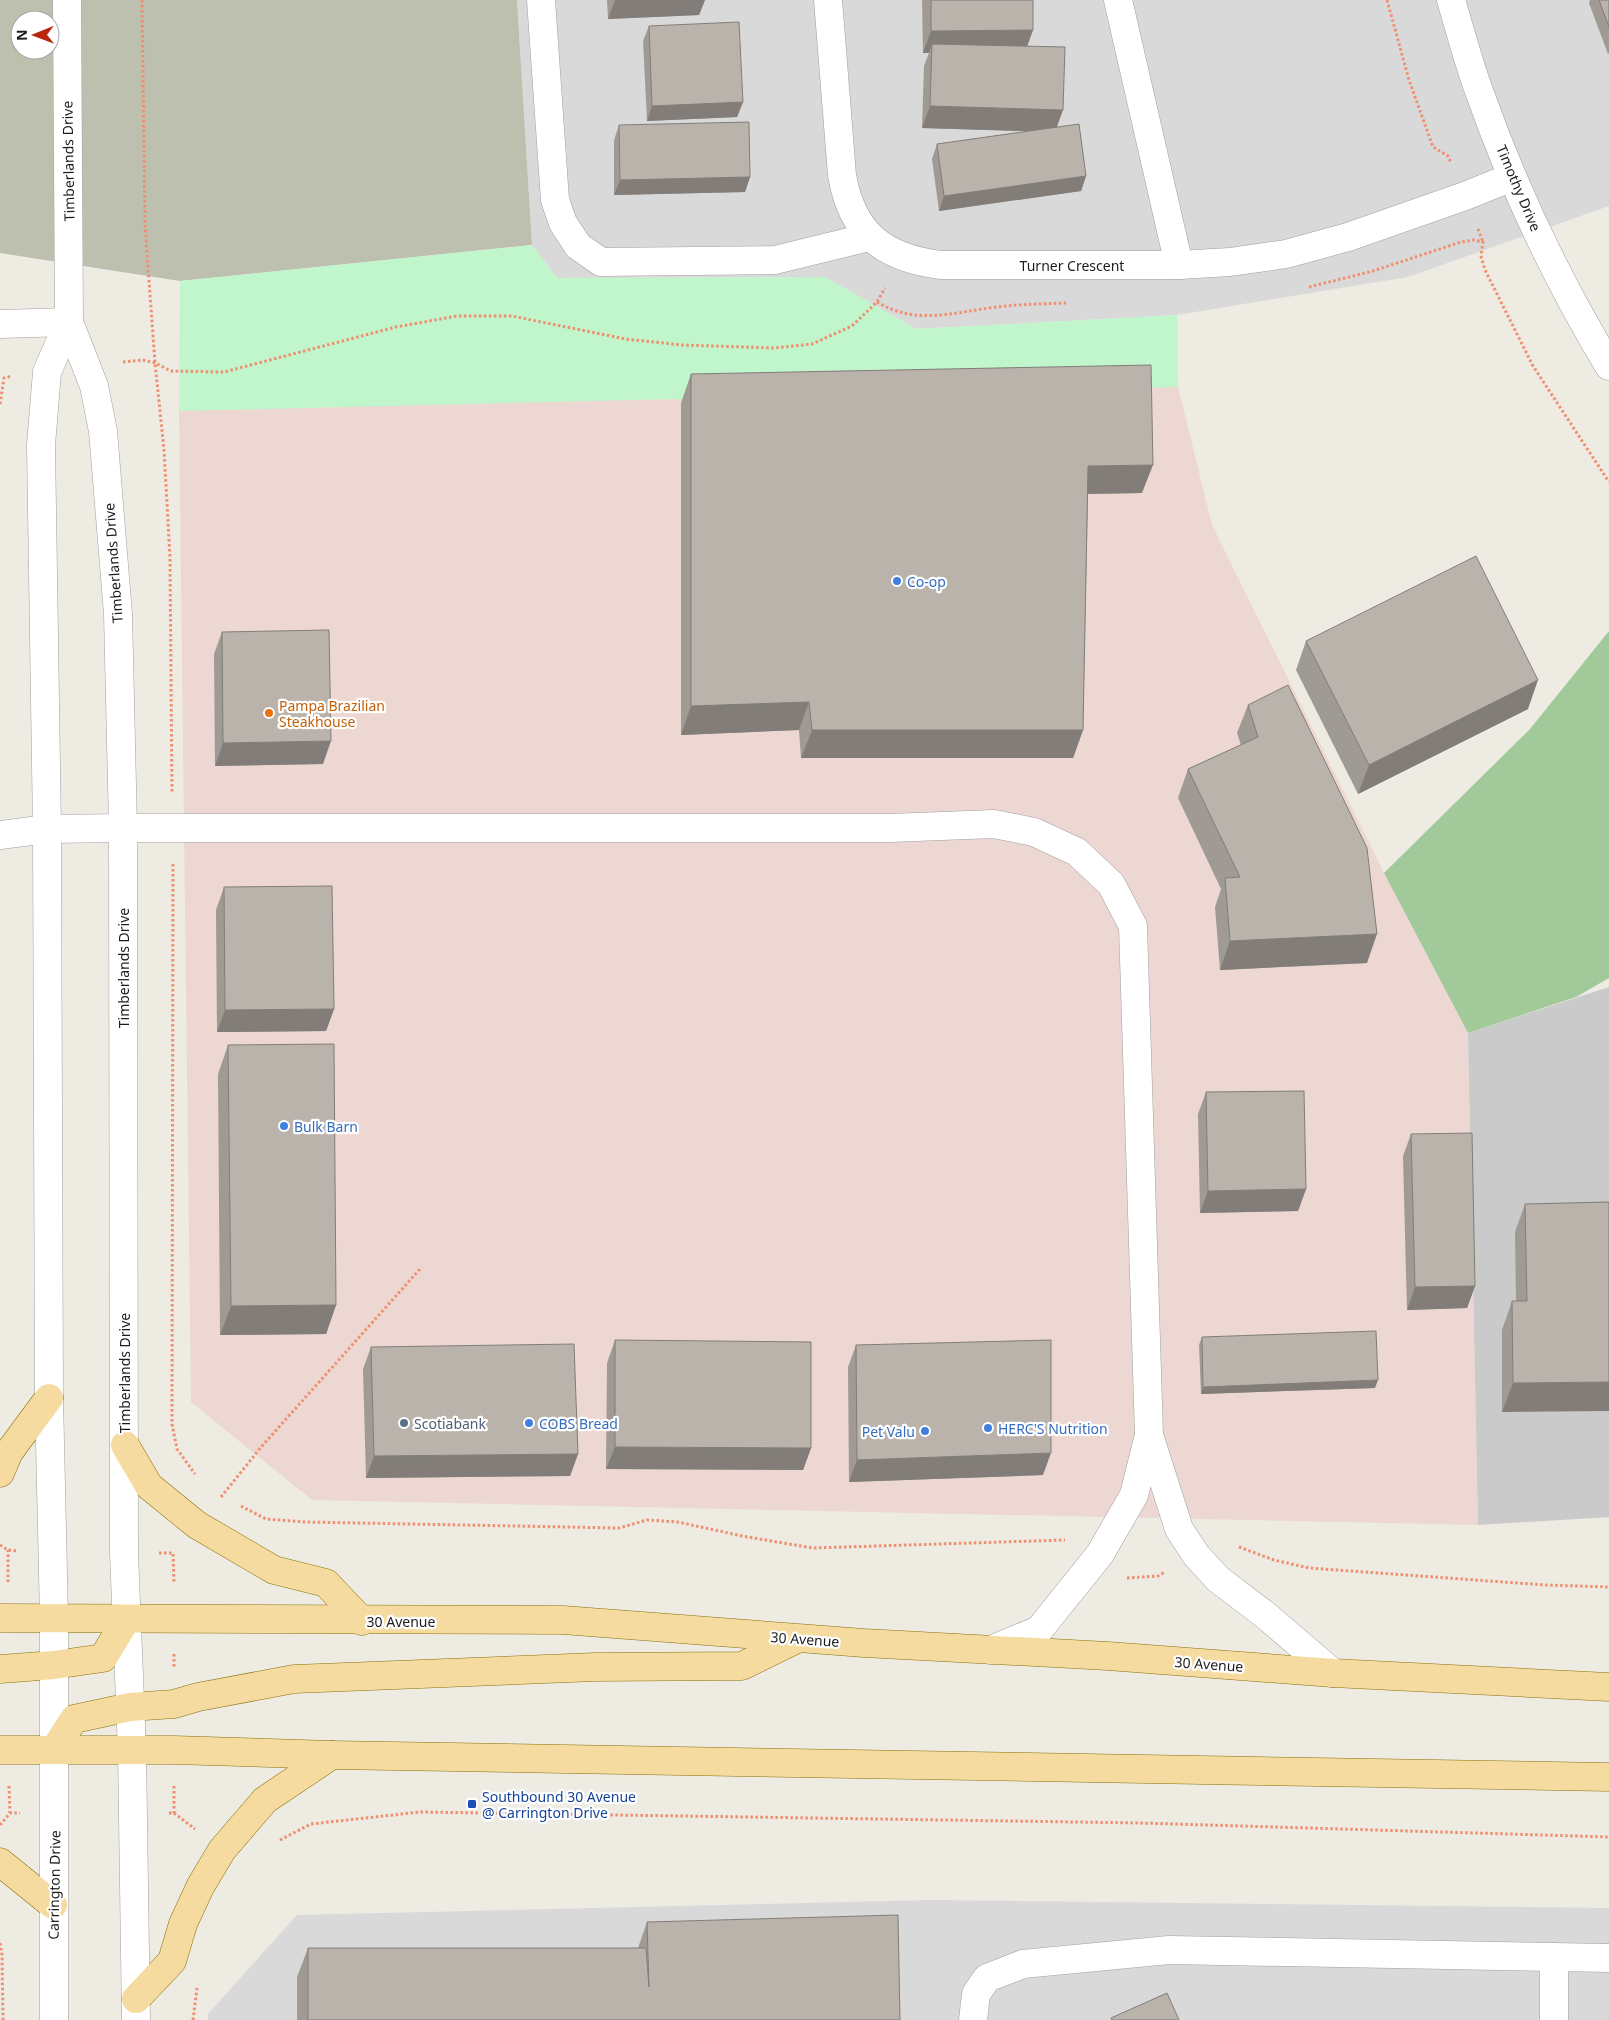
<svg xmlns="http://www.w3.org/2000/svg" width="1609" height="2020" viewBox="0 0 1609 2020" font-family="'Noto Sans',sans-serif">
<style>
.residential{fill:#dad9d9}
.commercial{fill:#edd7d2}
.religious{fill:#cacaca}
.construction{fill:#bec0af;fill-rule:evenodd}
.forest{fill:#a1c99a}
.park{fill:#c1f5cc}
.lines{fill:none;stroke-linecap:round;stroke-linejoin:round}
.minor-casing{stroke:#a0a0a0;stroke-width:29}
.major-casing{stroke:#8a710a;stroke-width:29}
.path{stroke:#ef8f70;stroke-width:3;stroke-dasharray:2.5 2.5;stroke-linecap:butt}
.minor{stroke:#fff;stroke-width:28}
.major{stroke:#f5db9f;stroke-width:28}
.wall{fill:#9f9a94}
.shaded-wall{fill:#827d78}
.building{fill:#b9b3ac;stroke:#827d78}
.shop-dot{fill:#3f7fe0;stroke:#fff;stroke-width:2}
.food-dot{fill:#e8710a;stroke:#fff;stroke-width:2}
.service-dot{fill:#5c6f8a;stroke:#fff;stroke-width:2}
.transit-dot{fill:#1a4fb4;stroke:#fff;stroke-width:2}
.labels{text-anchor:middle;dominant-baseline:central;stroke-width:4.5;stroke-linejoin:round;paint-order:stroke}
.street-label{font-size:14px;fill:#1c1c1c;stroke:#fff}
.shop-label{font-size:14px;fill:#366cbe;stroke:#fff;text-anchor:start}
.food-label{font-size:14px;fill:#c56008;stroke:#fff;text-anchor:start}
.service-label{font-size:14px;fill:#4e5e75;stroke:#fff;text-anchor:start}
.transit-label{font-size:14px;fill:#164399;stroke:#fff;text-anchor:start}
</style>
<rect width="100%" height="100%" fill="#edebe2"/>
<g class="residential">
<path d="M517,0H1609V206L1408,277L1177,315L916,329L825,277L557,278L532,245Z"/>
<path d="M932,1900L1609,1908V2020H208V2014L297,1915Z"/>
</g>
<path class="commercial" d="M1178,387L1212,525L1384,873L1468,1033L1478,1525L312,1500L191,1402L179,411L656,389Z"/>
<path class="religious" d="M1609,987V1517L1478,1525L1468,1033Z"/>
<path class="construction" d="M0,0H517L532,245L180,281L0,253ZM20,20H50V50H20Z"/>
<path class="forest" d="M1609,631V978L1576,997L1468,1033L1384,873L1530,729Z"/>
<path class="park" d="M532,245L557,278L825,277L916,329L1177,315L1178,387L179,411L180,281Z"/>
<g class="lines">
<defs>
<g id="minor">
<path d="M67,0L69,322L94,386L103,431L118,614L123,828L124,1553L132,1750L136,2020"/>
<path d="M541,0L555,200L563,223L578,246L601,262L775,260L869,237"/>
<path d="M828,0L842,175C852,234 884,258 941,265H1179L1230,262L1286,254L1348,237L1465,196L1512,177"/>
<path d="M1118,0L1179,265"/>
<path d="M1451,0C1460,30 1468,61 1479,91C1513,187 1557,280 1609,366"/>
<path d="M0,324L69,322"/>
<path d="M0,835L47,829L123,828H890L994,824L1034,832L1077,852L1111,884L1133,926L1149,1435L1179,1529L1196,1555L1218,1579L1264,1614L1333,1673"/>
<path d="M991,1650L1039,1630L1100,1554L1134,1495L1149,1435"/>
<path d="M54,2020V1618L49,1398L47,829L41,445L47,372L69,322"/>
<path d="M973,2020L976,1994L987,1978L1023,1964L1169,1950L1609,1958"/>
<path d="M1554,2020V1957"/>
</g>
<g id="major">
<path d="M125,1445L149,1486L197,1525L274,1570L326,1583L362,1621"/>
<path d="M0,1473L9,1452L49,1398"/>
<path d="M0,1618L563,1620L864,1643L1108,1656L1333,1673L1609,1687"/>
<path d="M0,1669L54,1665L103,1658L126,1620"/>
<path d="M0,1750H174L332,1755L1609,1777"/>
<path d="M54,1750L74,1719L130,1707L174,1704L198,1697L294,1679L595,1667L742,1666L797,1639"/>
<path d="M0,1862L53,1905"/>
<path d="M136,1999L172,1961L183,1924L200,1887L222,1850L265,1800L332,1755"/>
</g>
</defs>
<use href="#minor" class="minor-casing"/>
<use href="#major" class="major-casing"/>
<g class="path">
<path d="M142,0L145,225L155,363L164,450L170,557L172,793"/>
<path d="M1387,0L1409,80L1433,147L1448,156L1451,163"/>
<path d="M1478,229L1483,242"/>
<path d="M1309,287L1373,271L1461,242L1474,240L1483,242L1481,256L1485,270L1533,366L1609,482"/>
<path d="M877,302C917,326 953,312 997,307C1020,304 1043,304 1066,303"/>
<path d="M123,362L143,360L155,363L171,371L224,372L396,327L457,316H512L625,339L682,345L774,348L812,344L852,326L877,302L885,288"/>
<path d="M0,404L4,378L12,376"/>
<path d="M173,864L172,1424L177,1449L195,1474"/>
<path d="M221,1497L262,1446L420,1269"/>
<path d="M241,1506L266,1519L306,1522L619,1528L647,1520L678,1522L742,1536L813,1548L1065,1540"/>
<path d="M0,1545L8,1550L18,1551"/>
<path d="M1239,1547L1274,1560L1309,1568L1545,1585L1609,1587"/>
<path d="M159,1553H173L174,1583"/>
<path d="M1127,1578L1158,1576L1165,1572"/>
<path d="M8,1582V1550"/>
<path d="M174,1654V1668"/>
<path d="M9,1786L10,1813"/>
<path d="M174,1786V1813"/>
<path d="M169,1813H174L195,1829"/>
<path d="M0,1825L10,1813H20"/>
<path d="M280,1840L311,1824L420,1812L1141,1823L1609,1837"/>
<path d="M0,1943L2,1955L3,2020"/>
<path d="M193,2020L197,1988"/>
</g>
<use href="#minor" class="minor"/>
<use href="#major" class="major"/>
</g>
<g class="wall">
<path d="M607,0H705L699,15L608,19Z"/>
<path d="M922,0H1033V30L1027,46L1057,127L1086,176L1081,191L939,211L932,159L937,144L1029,131L922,128L924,66L929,53H923Z"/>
<path d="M1590,0H1609V53L1608,54L1589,3Z"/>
<path d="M649,26L743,102L737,117L647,121L643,41Z"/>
<path d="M619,125L750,177L745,192L614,195V140Z"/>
<path d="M691,374L1142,493L1088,494L1083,730L1073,758H801L799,730L681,735V403Z"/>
<path d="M222,632L323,764L215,766L214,654Z"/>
<path d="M1306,641L1528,709L1358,794L1296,670Z"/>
<path d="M1248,705L1367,963L1220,970L1215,907L1221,889L1178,798L1188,769L1241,745L1237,733Z"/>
<path d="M224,887L334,1009L326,1031L217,1032L216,910Z"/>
<path d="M228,1045L336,1305L326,1334L220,1335L218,1074Z"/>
<path d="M1206,1092L1306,1189L1298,1211L1200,1213L1198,1114Z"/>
<path d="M1411,1134L1475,1286L1467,1308L1407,1310L1403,1156Z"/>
<path d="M1609,1202L1502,1412V1330L1512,1301H1516L1515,1232L1525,1204Z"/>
<path d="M1202,1337L1375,1388L1201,1394L1199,1345Z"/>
<path d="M615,1340L811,1448L803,1470L606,1469L607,1363Z"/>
<path d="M856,1345L1043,1475L849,1482L848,1367Z"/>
<path d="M371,1347L578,1454L570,1476L366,1478L363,1369Z"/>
<path d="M647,1922L900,2020H297V1977L308,1948H638Z"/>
</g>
<g class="shaded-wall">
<path d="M615,0H705L699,15L608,19Z"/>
<path d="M1033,30L1025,52L932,44L929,53H923L931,31Z"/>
<path d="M743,102L737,117L647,121L652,106Z"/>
<path d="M930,106L1063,110L1055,132L922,128Z"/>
<path d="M1086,176L1081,191L939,211L944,196Z"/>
<path d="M750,177L745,192L614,195L620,180Z"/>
<path d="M1153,465L1142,493L1078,494L1088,466Z"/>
<path d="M1538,680L1528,709L1358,794L1369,765Z"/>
<path d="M809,702L799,730L681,735L691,706Z"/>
<path d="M812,730H1083L1073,758H801Z"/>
<path d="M331,741L323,764L215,766L223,743Z"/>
<path d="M1377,934L1367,963L1220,970L1230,941Z"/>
<path d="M334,1009L326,1031L217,1032L225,1010Z"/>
<path d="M1306,1189L1298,1211L1200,1213L1208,1191Z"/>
<path d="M1475,1286L1467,1308L1407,1310L1415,1287Z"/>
<path d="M336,1305L326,1334L220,1335L231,1306Z"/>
<path d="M1378,1380L1375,1388L1201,1394L1203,1387Z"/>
<path d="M1609,1382V1411L1502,1412L1513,1383Z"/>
<path d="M615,1447L811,1448L803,1470L606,1469Z"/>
<path d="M1051,1453L1043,1475L849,1482L857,1460Z"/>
<path d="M578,1454L570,1476L366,1478L374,1456Z"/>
</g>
<g class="building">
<path d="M931,0H1033V30L931,31Z"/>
<path d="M1599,0H1609V27Z"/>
<path d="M739,22L743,102L652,106L649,26Z"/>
<path d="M932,44L1065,47L1063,110L930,106Z"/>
<path d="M749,122L750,177L620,180L619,125Z"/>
<path d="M1079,124L1086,176L944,196L937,144Z"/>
<path d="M1151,365L1153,465L1088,466L1083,730H812L809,702L691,706V374Z"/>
<path d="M1476,556L1538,680L1369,765L1306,641Z"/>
<path d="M329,630L331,741L223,743L222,632Z"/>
<path d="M1288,685L1367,848L1377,934L1230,941L1225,878L1240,877L1188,769L1258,737L1248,705Z"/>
<path d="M332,886L334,1009L225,1010L224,887Z"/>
<path d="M334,1044L336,1305L231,1306L228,1045Z"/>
<path d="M1304,1091L1306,1189L1208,1191L1206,1092Z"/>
<path d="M1472,1133L1475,1286L1415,1287L1411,1134Z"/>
<path d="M1609,1202V1382L1513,1383L1512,1301H1527L1525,1204Z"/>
<path d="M1376,1331L1378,1380L1203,1387L1202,1337Z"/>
<path d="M615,1340L811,1342V1448L615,1447Z"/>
<path d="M1051,1340V1453L857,1460L856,1345Z"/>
<path d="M574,1344L578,1454L374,1456L371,1347Z"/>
<path d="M898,1915L900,2020H308V1948H646L649,1987L647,1922Z"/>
<path d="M1167,1993L1179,2020H1112L1111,2018Z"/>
</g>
<g class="shop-dot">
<circle cx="897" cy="581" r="5"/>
<circle cx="284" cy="1126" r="5"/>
<circle cx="529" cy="1423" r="5"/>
<circle cx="988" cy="1428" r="5"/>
<circle cx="925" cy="1431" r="5"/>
</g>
<circle class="food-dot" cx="269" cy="713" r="5"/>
<circle class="service-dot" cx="404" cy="1423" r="5"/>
<rect class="transit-dot" x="467" y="1799" width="10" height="10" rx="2.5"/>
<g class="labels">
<g class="street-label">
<text transform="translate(68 161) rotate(-91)">Timberlands Drive</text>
<text transform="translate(1519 188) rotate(67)">Timothy Drive</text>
<text x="1072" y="265">Turner Crescent</text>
<text transform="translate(113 563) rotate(-94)">Timberlands Drive</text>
<text transform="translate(123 968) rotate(-90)">Timberlands Drive</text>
<text transform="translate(124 1373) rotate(-90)">Timberlands Drive</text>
<text x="401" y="1621">30 Avenue</text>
<text transform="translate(805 1639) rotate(4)">30 Avenue</text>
<text transform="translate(1209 1664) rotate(4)">30 Avenue</text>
<text transform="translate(54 1885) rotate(-89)">Carrington Drive</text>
</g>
<g class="shop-label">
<text x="907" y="581">Co-op</text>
<text x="294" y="1126">Bulk Barn</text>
<text x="539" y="1423">COBS Bread</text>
<text x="998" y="1428">HERC'S Nutrition</text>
<text x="915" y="1431" text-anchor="end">Pet Valu</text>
</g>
<g class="food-label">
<text x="279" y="705">Pampa Brazilian<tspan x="279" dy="16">Steakhouse</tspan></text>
</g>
<g class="service-label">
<text x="414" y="1423">Scotiabank</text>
</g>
<g class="transit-label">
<text x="482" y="1796">Southbound 30 Avenue<tspan x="482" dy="16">@ Carrington Drive</tspan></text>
</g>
</g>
<g transform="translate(35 35) rotate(269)"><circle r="24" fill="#ffffff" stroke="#a4a4a4"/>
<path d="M0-4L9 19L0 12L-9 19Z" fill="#ba250e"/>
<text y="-8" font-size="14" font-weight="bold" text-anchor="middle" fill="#1c1c1c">N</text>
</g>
</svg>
